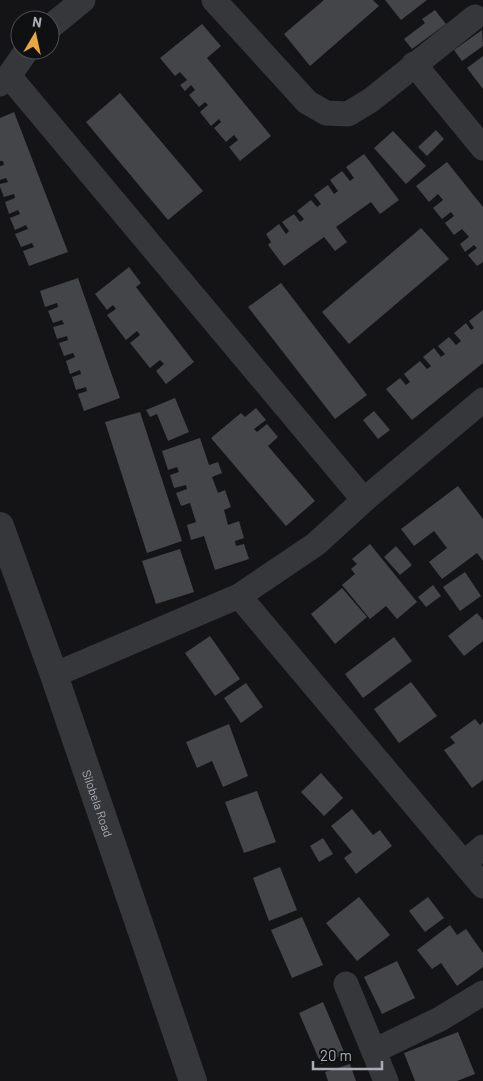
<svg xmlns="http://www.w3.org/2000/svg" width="483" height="1081" viewBox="0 0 483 1081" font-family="Barlow,sans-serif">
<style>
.building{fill:#444549}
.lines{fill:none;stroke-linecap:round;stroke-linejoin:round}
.minor{stroke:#36373b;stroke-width:25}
.tertiary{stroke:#36373b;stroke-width:28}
.labels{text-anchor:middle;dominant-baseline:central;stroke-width:4;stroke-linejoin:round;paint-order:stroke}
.street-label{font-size:12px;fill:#a7acb5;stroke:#0f1011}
</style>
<rect width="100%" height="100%" fill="#141416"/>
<g class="building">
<path d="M324,0H373L379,6L310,66L284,34Z"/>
<path d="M385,0H427L401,20Z"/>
<path d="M435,10L446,24L412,49L404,39L425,23L422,19Z"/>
<path d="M202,24L221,46L207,58L271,136L240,161L229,147L238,140L234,135L226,142L214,128L221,122L219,119L211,126L200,112L208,105L205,102L199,107L189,95L195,90L191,85L185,91L180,85L187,80L180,72L175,76L160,58Z"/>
<path d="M482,30L483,46L462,61L454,50Z"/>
<path d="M483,56V89L467,68Z"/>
<path d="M120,93L203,191L168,220L86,122Z"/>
<path d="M14,112L68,252L29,266L23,251L34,247L32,243L21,247L15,234L28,229L26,225L15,230L10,218L20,214L18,210L9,214L5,202L15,198L14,194L4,197L0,187V184L8,182L6,178L0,180V166L4,165L3,161H0V118Z"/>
<path d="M436,130L444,139L427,156L418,147Z"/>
<path d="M393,131L426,166L406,184L374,148Z"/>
<path d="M364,154L399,200L380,214L371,202L336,227L347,242L335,251L324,237L284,266L268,245L271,242L266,234L279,224L286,234L289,231L282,222L294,214L300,222L304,219L297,211L311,200L317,207L321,204L314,195L328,185L334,194L338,191L330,180L342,171L350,181L354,178L346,167Z"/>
<path d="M447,162L483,207V262L477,266L468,255L477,248L474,245L465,252L460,244L469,237L462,229L454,235L445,223L454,216L451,212L442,219L433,208L443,200L438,194L429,202L416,186Z"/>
<path d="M421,228L449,259L349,344L322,312Z"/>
<path d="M129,267L141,283L136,287L194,362L166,384L156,371L164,364L160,360L150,368L130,343L140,335L137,331L126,340L107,315L116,309L113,305L107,310L95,294Z"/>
<path d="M78,278L120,398L84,411L78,394L87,391L86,387L76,390L72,377L81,374L80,370L70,374L66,361L75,357L73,353L64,356L59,343L68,340L67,336L57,339L53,327L64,324L62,320L53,323L48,311L58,307L57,303L45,307L40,291Z"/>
<path d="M281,283L367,395L335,419L248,307Z"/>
<path d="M483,310V363L412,420L386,389L400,378L406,385L410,382L404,374L420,361L427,369L431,366L423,357L434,348L441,357L445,354L438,346L449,337L456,345L461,341L454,333L466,323L471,330L474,328L469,321Z"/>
<path d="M175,398L189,432L168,441L157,414L150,417L146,410Z"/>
<path d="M256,408L266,420L254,429L257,432L267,424L278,437L268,446L315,501L286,526L211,438L241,413L245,417Z"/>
<path d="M374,411L390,430L378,439L363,420Z"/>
<path d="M140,412L182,541L147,553L105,422Z"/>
<path d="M200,438L209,465L218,462L222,473L212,477L218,493L225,490L231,507L224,510L228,525L239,521L244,538L235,541L236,546L244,544L249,559L215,570L204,536L191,540L187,525L196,522L190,503L181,506L176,493L187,489L186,485L174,488L170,475L179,472L177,467L168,470L162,451Z"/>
<path d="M458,486L483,519V561L477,553L442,579L429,562L447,548L434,531L414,546L401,529Z"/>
<path d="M370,544L417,602L397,619L386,606L370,619L342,585L355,574L351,569L357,564L352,559Z"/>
<path d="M396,546L412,565L400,575L384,557Z"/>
<path d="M180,549L194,592L156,604L142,561Z"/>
<path d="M465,572L481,596L460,611L443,587Z"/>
<path d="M433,585L441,596L426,607L418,597Z"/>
<path d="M342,588L367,617L335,644L311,614Z"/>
<path d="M477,613L483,620V641L464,656L448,636Z"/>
<path d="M210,636L240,679L215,696L185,653Z"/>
<path d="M394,637L412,661L363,698L345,674Z"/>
<path d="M411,682L437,716L399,743L374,709Z"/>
<path d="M246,683L263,707L241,723L224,698Z"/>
<path d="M475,719L480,725L483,722V780L472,788L444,750L455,743L450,737Z"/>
<path d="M229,724L248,776L223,787L212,761L197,768L186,742Z"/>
<path d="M321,773L343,798L324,816L301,792Z"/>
<path d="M257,791L276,842L244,853L225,802Z"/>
<path d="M352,809L373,835L380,830L392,846L356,874L344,858L352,852L331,826Z"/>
<path d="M323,838L333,854L319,862L310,846Z"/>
<path d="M280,867L297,910L269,921L253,878Z"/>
<path d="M359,897L390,935L357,961L326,923Z"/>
<path d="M428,897L444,918L425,932L409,911Z"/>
<path d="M302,917L323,965L292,978L271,930Z"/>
<path d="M450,925L457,935L466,929L483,953V967L457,986L441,963L432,969L417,950Z"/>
<path d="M397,961L415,998L382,1014L364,977Z"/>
<path d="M323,1002L345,1054L321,1064L299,1013Z"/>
<path d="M458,1032L475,1074L457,1081H415L404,1053Z"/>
<path d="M350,1064L356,1081H328L325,1072Z"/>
</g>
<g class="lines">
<g class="minor">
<path d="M214,0L307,102L326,113L348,114L371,100L475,17"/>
<path d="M50,27L83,0"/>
<path d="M414,64L483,148"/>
<path d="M9,76L364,500"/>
<path d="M0,84L9,76L27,50"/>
<path d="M239,596L483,886"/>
<path d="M54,675L239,596L316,544L364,500L483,400"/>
<path d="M464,863L483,847"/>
<path d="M346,984L386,1081"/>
<path d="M374,1051L440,1019L483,993"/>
</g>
<path class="tertiary" id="s1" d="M0,526L54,675L193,1081"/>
</g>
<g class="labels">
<g class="street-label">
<text stroke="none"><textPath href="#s1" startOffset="294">Silobela Road</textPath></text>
</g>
</g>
<g transform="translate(35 35) rotate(9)"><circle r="24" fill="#0f1011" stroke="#4c4e53"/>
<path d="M0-4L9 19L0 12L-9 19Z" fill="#e5a73e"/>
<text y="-8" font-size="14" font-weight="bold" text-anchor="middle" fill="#a7acb5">N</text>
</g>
<path d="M313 1061v8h69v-8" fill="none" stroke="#a7acb5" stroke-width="2.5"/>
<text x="320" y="1061" font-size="15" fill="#a7acb5" stroke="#0f1011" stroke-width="4" paint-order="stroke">20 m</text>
</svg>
